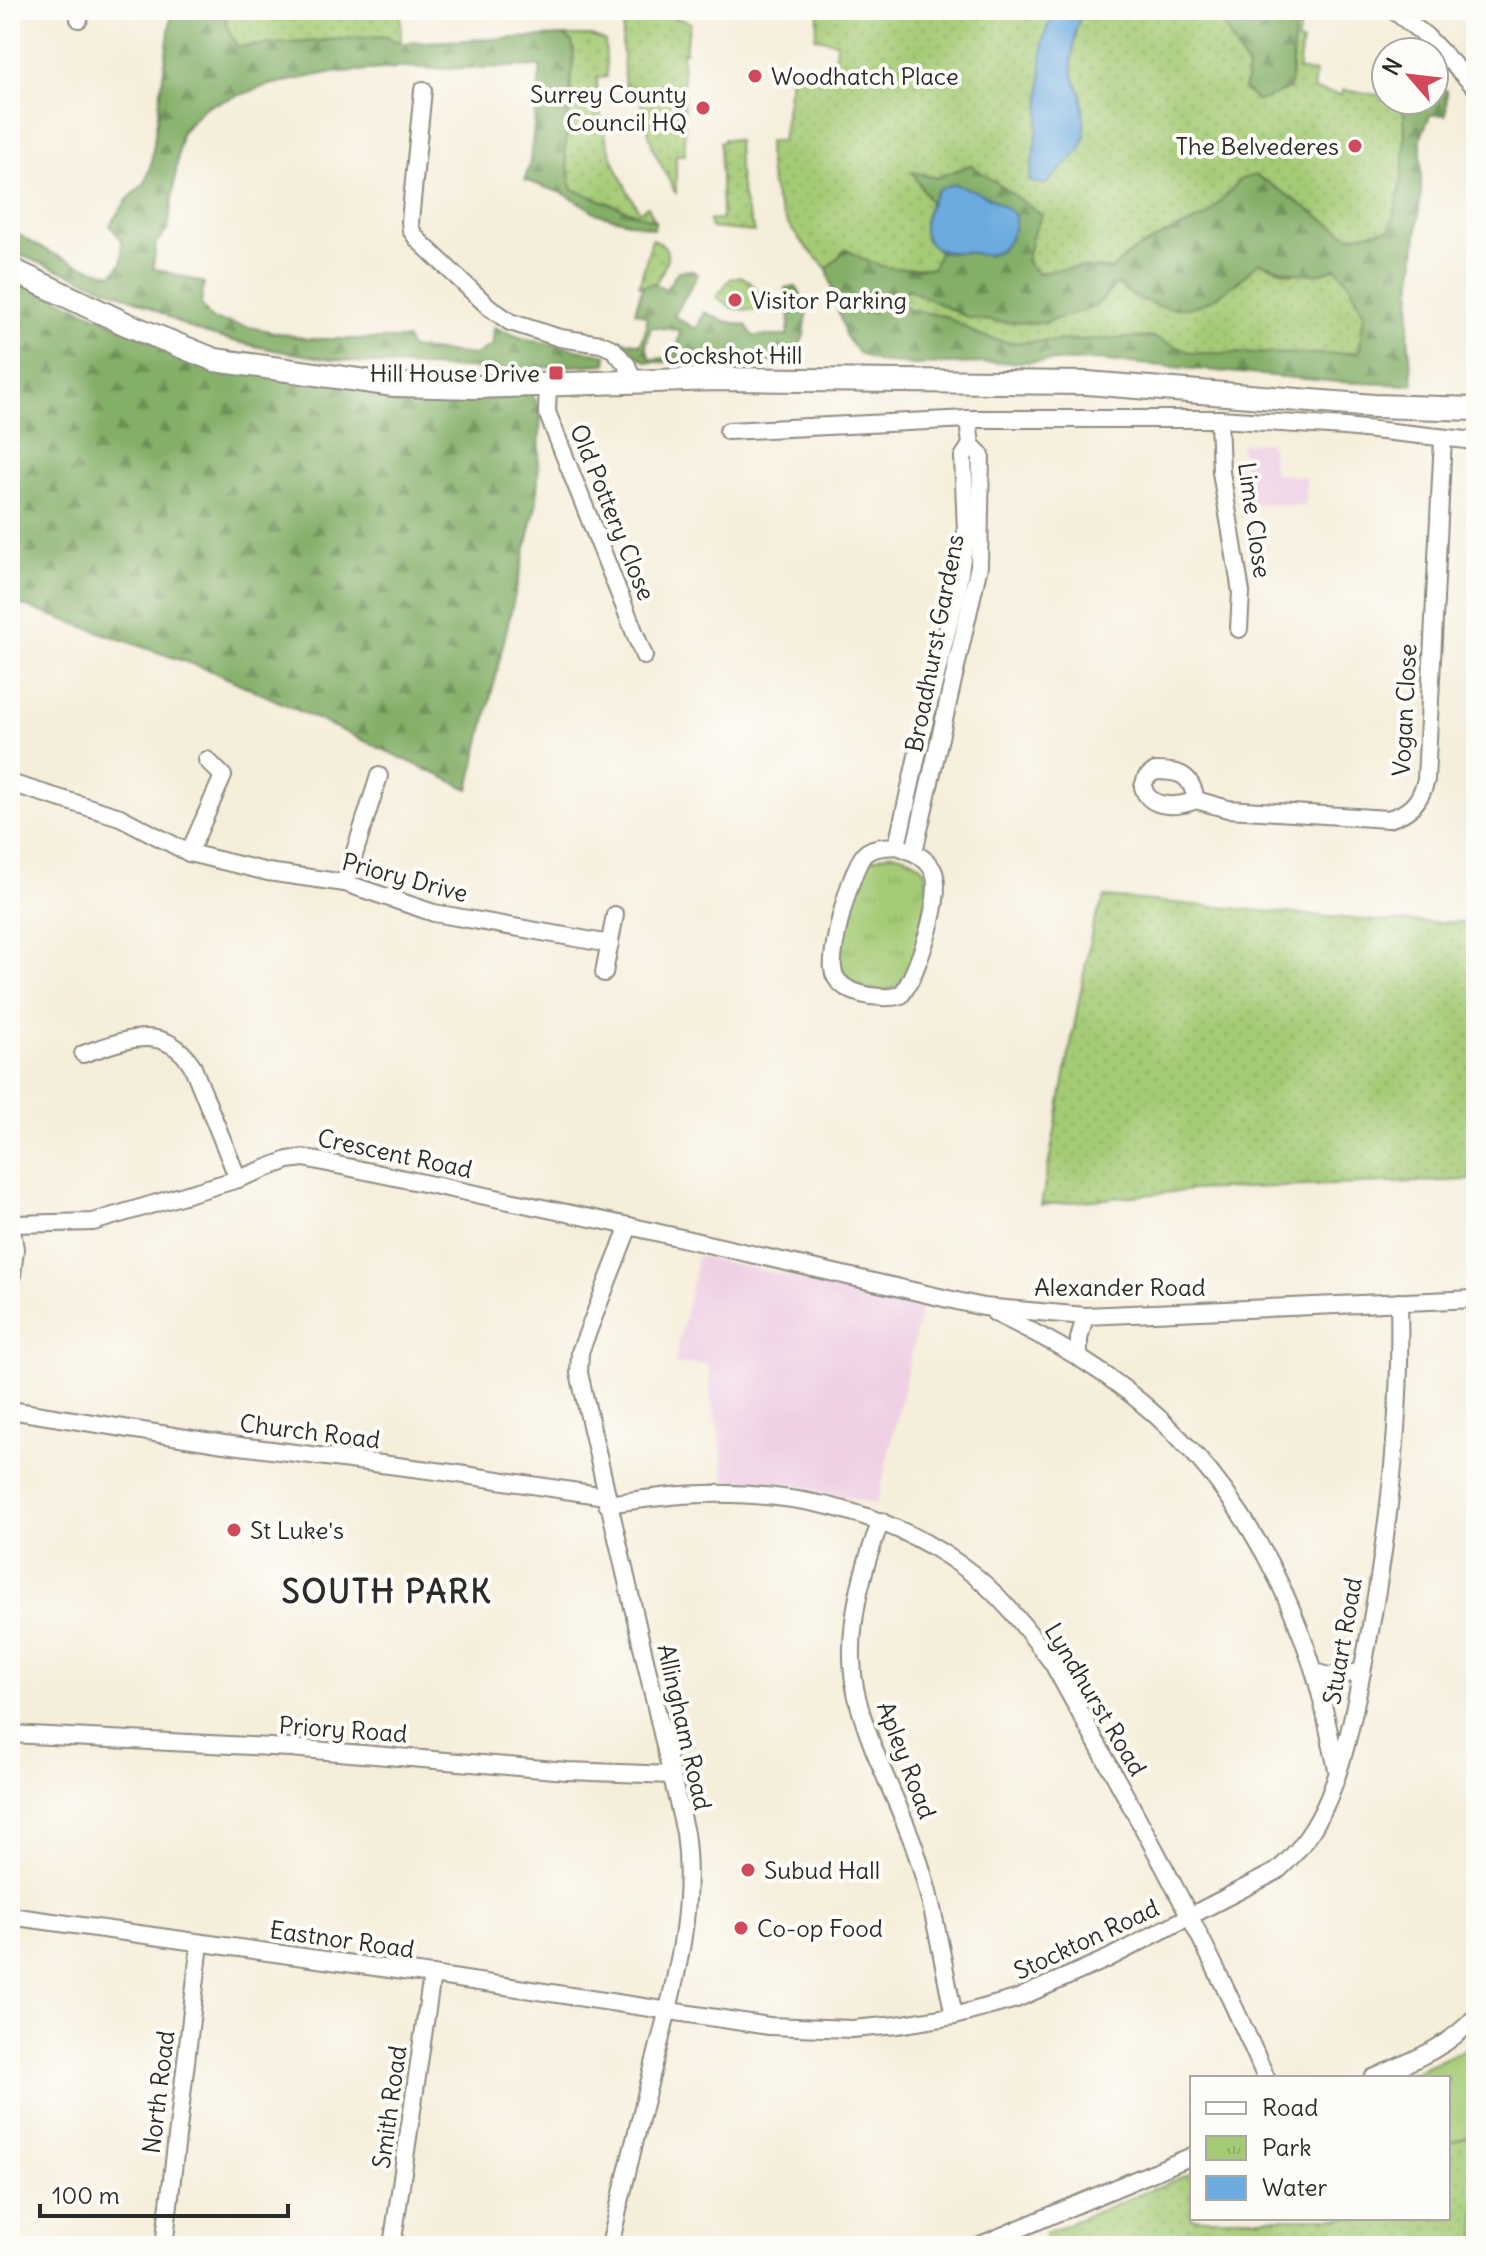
<svg xmlns="http://www.w3.org/2000/svg" width="1486" height="2256" viewBox="0 0 1486 2256" font-family="Delius,sans-serif">
<style>
.built{fill:#efd0e5}
.grass{fill:url(#grass-dots);stroke:#687b50;stroke-width:2}
.forest{fill:url(#forest-firs);stroke:#586d49;stroke-width:2;fill-rule:evenodd}
.park{fill:url(#park-tufts);stroke:#687b50;stroke-width:2}
.pitch{fill:#a5cb76;stroke:#687b50;stroke-width:2}
.water{fill:#6cabdf;stroke:#4c6b85;stroke-width:2}
.lines{fill:none;stroke-linecap:round;stroke-linejoin:round}
.minor-casing{stroke:#908c82;stroke-width:20}
.major-casing{stroke:#908c82;stroke-width:26}
.minor{stroke:#fff;stroke-width:16}
.major{stroke:#fff;stroke-width:22}
.poi-dot{fill:#d1495b;stroke:#fdfcf7;stroke-width:3}
.labels{text-anchor:middle;dominant-baseline:central;stroke-width:8;stroke-linejoin:round;paint-order:stroke}
.poi-label{font-size:24px;fill:#2b2b2b;stroke:#fdfcf7;text-anchor:start}
.street-label{font-size:24px;fill:#2b2b2b;stroke:#fdfcf7}
.district-label{font-size:32px;font-weight:bold;letter-spacing:2px;fill:#2b2b2b;stroke:#fdfcf7}
</style>
<defs>
<pattern id="grass-dots" width="8" height="8" patternUnits="userSpaceOnUse" patternTransform="scale(2)"><rect width="8" height="8" fill="#a5cb76"/><path d="M2 2h.1M6 6h.1" fill="none" stroke="#8eae66" stroke-width="1.8" stroke-linecap="round"/></pattern>
<pattern id="forest-firs" width="22" height="20" patternUnits="userSpaceOnUse" patternTransform="scale(2)"><rect width="22" height="20" fill="#84af67"/><path d="M5 1l3.5 6h-7zM16 11l3.5 6h-7z" fill="#6c8f55"/></pattern>
<pattern id="park-tufts" width="24" height="20" patternUnits="userSpaceOnUse" patternTransform="scale(2)"><rect width="24" height="20" fill="#a5cb76"/><path d="M3 7l-1-3M5 7V3M7 7l1-3M15 17l-1-3M17 17v-4M19 17l1-3" fill="none" stroke="#8eae66"/></pattern>
</defs>
<rect width="100%" height="100%" fill="#fdfcf7"/>
<filter id="ink" filterUnits="userSpaceOnUse"><feTurbulence type="fractalNoise" baseFrequency=".0125" numOctaves="2"/><feDisplacementMap in="SourceGraphic" scale="16" xChannelSelector="R" yChannelSelector="G"/><feConvolveMatrix kernelMatrix="1 2 1 2 8 2 1 2 1" color-interpolation-filters="sRGB"/></filter>
<filter id="wash" filterUnits="userSpaceOnUse"><feTurbulence type="fractalNoise" baseFrequency=".006" numOctaves="4" result="noise"/><feDisplacementMap in="SourceGraphic" scale="32" xChannelSelector="R" yChannelSelector="G"/><feGaussianBlur stdDeviation="1.8" result="paint"/><feColorMatrix in="noise" values="0 0 0 0 0 0 0 0 0 0 0 0 0 0 0 0 0 1.4 0 .05"/><feComposite in="paint" operator="in"/></filter>
<g filter="url(#wash)">
<rect width="100%" height="100%" fill="#f5eeda"/>
<g class="built">
<path d="M1270,442L1274,474L1306,477L1305,506L1247,503L1241,444Z"/>
<path d="M698,1256L922,1306L877,1504L787,1484L725,1481L720,1438L710,1395L709,1364H674Z"/>
</g>
<g class="grass">
<path d="M226,10H401V43L384,36L237,47L226,24Z"/>
<path d="M625,10H668L667,14L691,23L686,42V52H682L685,155H676V194L653,149L637,87L625,88L622,43Z"/>
<path d="M819,10H1211L1223,24L1248,69L1290,89L1295,24L1301,10H1305L1297,41L1302,42L1298,70L1315,73L1313,90L1342,95L1343,90L1386,96V100H1402C1409,142 1403,188 1390,229L1350,236L1314,214L1241,180L1207,216L1160,237L1127,255L1111,270L1080,267L1037,273L1026,261L1033,234L1041,215L970,165L936,178L913,172L930,202C922,227 919,233 939,252L934,268C897,270 876,270 846,249L827,269C785,226 767,204 768,141H782L792,70L831,77L837,42L815,38Z"/>
<path d="M564,36H591L605,41L607,77L597,78C597,127 614,170 639,211L648,206L655,221L572,189L565,152L574,52L572,42Z"/>
<path d="M724,139L737,140C738,173 741,202 755,232L711,228L709,220L722,219L720,142H724Z"/>
<path d="M652,239C678,247 665,268 655,284L639,286Z"/>
<path d="M1259,262L1290,274L1336,268L1350,284L1365,314L1359,352L1332,354L1191,353L1153,337L1009,343L979,335L945,316L910,310L896,301L908,289L969,318L1096,306L1117,284L1139,301L1236,284Z"/>
<path d="M740,276C754,282 765,296 758,311L732,308L716,297L730,279Z"/>
<path d="M1105,897L1376,921L1476,923V1104L1470,1180L1193,1190L1041,1205L1093,925Z"/>
<path d="M1476,2134V2246H1048L1045,2233L1192,2173V2218H1448V2143Z"/>
</g>
<g class="forest">
<path d="M172,10H226V24L237,47L384,36L401,43L564,36L572,42L574,52L565,152L572,189L655,221L654,229L598,214L567,195L525,180L530,162L541,66L434,69L409,67L329,73L269,85L205,107L181,133L168,230L156,243L153,268L204,283L201,304L211,319L308,339H407L410,348L474,355L493,344V327L522,338L607,355L606,364C477,373 325,370 201,332C178,325 157,309 135,300C94,282 51,268 10,251V229C42,250 74,266 112,274L122,263V242L110,225L128,199L145,183L151,164Z"/>
<path d="M1211,10H1301L1295,24L1290,89L1258,101L1244,90L1248,69L1223,24Z"/>
<path d="M1434,85H1438L1447,91L1446,115H1430L1421,137V189L1408,336L1413,385L1338,382L1097,360L912,365L879,362L858,353L845,335L827,269L846,249C876,270 897,270 933,268L939,252C950,253 960,251 971,252C975,252 979,255 984,255C1005,254 1016,233 1015,215L938,189L930,202L912,172L936,178L971,165L1042,215L1033,234L1026,261L1037,273L1080,267L1111,270L1127,255L1160,237L1207,216L1241,179L1255,175C1288,193 1317,217 1350,236L1390,229C1403,189 1409,142 1402,100H1434ZM1259,262C1284,271 1310,280 1336,268L1350,284L1364,314L1359,352L1332,354L1192,353L1153,337L1009,343L978,335L945,316L910,310L897,300L908,289L969,318L999,322L1044,323L1096,306L1117,284C1174,327 1212,309 1259,262Z"/>
<path d="M691,270L698,274L674,316L696,329L705,312L721,320L747,326L753,336H787L790,318L785,288L796,287L804,299L807,314L804,335L797,352L777,363L647,362L625,347V341L641,344L647,325L646,316L635,312L642,287L653,283L666,289L678,271ZM651,327L680,330L677,352L672,358L650,359L646,346Z"/>
<path d="M10,276L210,368L531,392L541,411L537,501L469,789L212,671L10,601Z"/>
</g>
<path class="park" d="M892,853C903,855 917,860 924,870C935,889 917,960 905,978C901,983 895,987 890,989C877,994 866,988 854,985L840,966L838,952L857,877L870,860Z"/>
<path class="pitch" d="M1465,2049L1470,2058L1476,2055V2134L1448,2143V2078H1403Z"/>
<g class="water">
<path d="M1065,10L1082,13L1076,29L1072,61L1073,75L1082,97L1085,135L1080,151L1045,185L1029,181L1040,115L1043,40L1049,23Z"/>
<path d="M954,184C977,190 996,199 1015,215C1016,232 1007,253 985,255C979,256 973,252 967,252C916,256 916,226 938,189Z"/>
</g>
</g>
<g filter="url(#ink)">
<g class="lines">
<defs>
<g id="minor">
<path d="M1393,10L1426,36L1476,88"/>
<path d="M79,19L81,10"/>
<path d="M423,90L410,221L411,230L418,240L489,307L510,322L560,338L601,344L613,349L627,365L633,380"/>
<path d="M548,384L547,412L644,656"/>
<path d="M1219,419L1221,472L1241,592L1239,629"/>
<path d="M728,431L968,419H1219L1345,427L1476,441"/>
<path d="M1155,771C1180,771 1191,774 1196,800C1179,807 1149,810 1143,787L1146,778Z"/>
<path d="M10,783L120,817L189,853L268,872L345,883L434,913L610,944"/>
<path d="M1196,800L1228,809L1388,819C1410,813 1420,802 1426,780L1443,438"/>
<path d="M897,846L926,715L957,592L966,531L963,457L971,445L968,419"/>
<path d="M897,846C911,851 925,856 933,870C945,893 917,976 901,995C882,1001 836,995 833,969C830,950 852,862 867,852C876,846 886,847 897,846Z"/>
<path d="M914,852L979,566L981,455L971,445"/>
<path d="M189,853L223,776L207,760"/>
<path d="M345,883L379,776"/>
<path d="M604,973L615,915"/>
<path d="M83,1054C123,1041 163,1021 192,1065L238,1179"/>
<path d="M10,1218L15,1249L10,1293"/>
<path d="M13,1224L93,1222L238,1179L288,1160L304,1158L629,1226L983,1307L1085,1316L1476,1299"/>
<path d="M995,1313C1024,1327 1054,1342 1081,1359C1197,1431 1272,1539 1313,1668C1324,1701 1329,1736 1337,1769"/>
<path d="M1079,1357V1339L1085,1316"/>
<path d="M10,1410L224,1444L452,1473L605,1496"/>
<path d="M607,1504C639,1500 672,1494 704,1494C796,1492 886,1511 962,1566C998,1591 1027,1629 1053,1664C1128,1800 1205,1935 1266,2078"/>
<path d="M881,1521C861,1572 845,1633 855,1688C866,1742 894,1792 913,1843C933,1899 942,1958 954,2016"/>
<path d="M1314,1671L1327,1676L1362,1672"/>
<path d="M10,1734L290,1748L567,1771L672,1775"/>
<path d="M10,1916L432,1975L769,2026L852,2029L897,2025L954,2016L1016,1999L1107,1959L1277,1871C1301,1850 1317,1826 1329,1797C1346,1755 1354,1711 1363,1667C1387,1548 1402,1423 1399,1302"/>
<path d="M1373,2078C1411,2061 1448,2048 1476,2016"/>
<path d="M164,2246L200,1944"/>
<path d="M392,2246L432,1975"/>
<path d="M610,2246C623,2186 638,2127 653,2068C673,1991 696,1912 685,1833L579,1373L580,1352L629,1226"/>
<path d="M978,2246L1192,2156"/>
</g>
<path id="major" d="M10,269L126,324L215,360L394,385L476,387L715,379L1087,383L1374,406L1476,409"/>
</defs>
<use href="#minor" class="minor-casing"/>
<use href="#major" class="major-casing"/>
<use href="#minor" class="minor"/>
<use href="#major" class="major"/>
</g>
</g>
<g class="poi-dot">
<circle cx="755" cy="76" r="8"/>
<circle cx="703" cy="108" r="8"/>
<circle cx="1355" cy="146" r="8"/>
<circle cx="735" cy="300" r="8"/>
<rect x="548" y="365" width="16" height="16" rx="4"/>
<circle cx="234" cy="1530" r="8"/>
<circle cx="748" cy="1870" r="8"/>
<circle cx="741" cy="1928" r="8"/>
</g>
<g class="labels">
<g class="poi-label">
<text x="771" y="76">Woodhatch Place</text>
<text x="687" y="94" text-anchor="end">Surrey County<tspan x="687" dy="28">Council HQ</tspan></text>
<text x="1339" y="146" text-anchor="end">The Belvederes</text>
<text x="751" y="300">Visitor Parking</text>
<text x="540" y="373" text-anchor="end">Hill House Drive</text>
<text x="250" y="1530">St Luke's</text>
<text x="764" y="1870">Subud Hall</text>
<text x="757" y="1928">Co-op Food</text>
</g>
<g class="street-label">
<text x="733" y="355">Cockshot Hill</text>
<text transform="translate(613 512) rotate(68)">Old Pottery Close</text>
<text transform="translate(1255 520) rotate(82)">Lime Close</text>
<text transform="translate(934 643) rotate(-79)">Broadhurst Gardens</text>
<text transform="translate(1404 710) rotate(-87)">Vogan Close</text>
<text transform="translate(405 877) rotate(15)">Priory Drive</text>
<text transform="translate(395 1153) rotate(12)">Crescent Road</text>
<text x="1120" y="1287">Alexander Road</text>
<text transform="translate(310 1431) rotate(7)">Church Road</text>
<text transform="translate(1342 1641) rotate(-80)">Stuart Road</text>
<text transform="translate(1096 1699) rotate(59)">Lyndhurst Road</text>
<text transform="translate(685 1727) rotate(77)">Allingham Road</text>
<text transform="translate(343 1729) rotate(4)">Priory Road</text>
<text transform="translate(907 1760) rotate(69)">Apley Road</text>
<text transform="translate(342 1939) rotate(8)">Eastnor Road</text>
<text transform="translate(1086 1939) rotate(-25)">Stockton Road</text>
<text transform="translate(158 2092) rotate(-83)">North Road</text>
<text transform="translate(389 2107) rotate(-82)">Smith Road</text>
</g>
<g class="district-label">
<text x="387" y="1591">SOUTH PARK</text>
</g>
</g>
<rect width="1486" height="2256" fill="none" stroke="#fdfcf7" stroke-width="40"/>
<rect x="1190" y="2076" width="260" height="144" fill="#fdfcf7" stroke="#a9a8a5" stroke-width="2"/>
<rect x="1206" y="2102" width="40" height="12" fill="#ffffff" stroke="#a9a8a5" stroke-width="2"/>
<text x="1262" y="2116" font-size="24" fill="#2b2b2b">Road</text>
<rect x="1206" y="2136" width="40" height="24" fill="url(#park-tufts)" stroke="#a9a8a5" stroke-width="2"/>
<text x="1262" y="2156" font-size="24" fill="#2b2b2b">Park</text>
<rect x="1206" y="2176" width="40" height="24" fill="#6cabdf" stroke="#a9a8a5" stroke-width="2"/>
<text x="1262" y="2196" font-size="24" fill="#2b2b2b">Water</text>
<g transform="translate(1410 76) rotate(298)"><circle r="38" fill="#fdfcf7" stroke="#a9a8a5" stroke-width="2"/>
<path d="M0-6L14 30L0 20L-14 30Z" fill="#d1495b"/>
<text y="-12" font-size="22" font-weight="bold" text-anchor="middle" fill="#2b2b2b">N</text>
</g>
<path d="M40 2204v12h248v-12" fill="none" stroke="#2b2b2b" stroke-width="4"/>
<text x="52" y="2204" font-size="24" fill="#2b2b2b" stroke="#fdfcf7" stroke-width="6" paint-order="stroke">100 m</text>
</svg>
